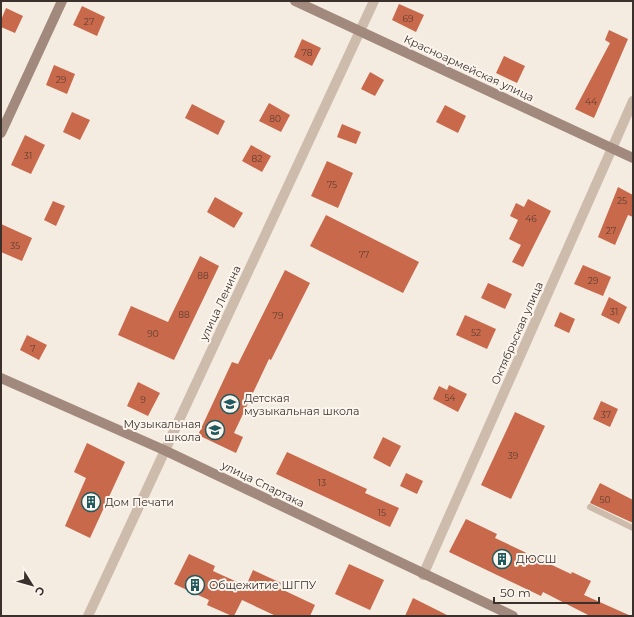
<svg xmlns="http://www.w3.org/2000/svg" width="634" height="617" viewBox="0 0 634 617" font-family="Montserrat,sans-serif">
<style>
.building{fill:#c8694b}
.lines{fill:none;stroke-linecap:round;stroke-linejoin:round}
.lane{stroke:#cdbbac;stroke-width:6}
.street{stroke:#cdbbac;stroke-width:10}
.secondary{stroke:#a18a7d;stroke-width:10}
.labels{text-anchor:middle;dominant-baseline:central;stroke-width:4;stroke-linejoin:round;paint-order:stroke}
.number-label{font-size:9px;fill:#5e3e33}
.street-label{font-size:11px;fill:#3b302b;stroke:#fbf5ee}
.poi-label{font-size:11px;fill:#3b302b;stroke:#fbf5ee;text-anchor:start}
</style>
<rect width="100%" height="100%" fill="#f4ebe1"/>
<g class="building">
<path d="M399,4L424,15L416,32L392,20Z"/>
<path d="M82,6L105,17L97,36L73,25Z"/>
<path d="M6,8L23,16L15,33L1,27V20Z"/>
<path d="M609,30L628,39L594,118L575,109L610,43L605,40Z"/>
<path d="M302,39L321,48L312,66L294,57Z"/>
<path d="M504,56L525,66L517,83L496,73Z"/>
<path d="M54,65L75,74L67,94L46,85Z"/>
<path d="M370,72L384,80L375,96L361,89Z"/>
<path d="M269,103L290,115L281,132L259,121Z"/>
<path d="M192,104L225,121L218,135L185,118Z"/>
<path d="M445,105L466,116L458,133L436,122Z"/>
<path d="M72,112L90,120L80,140L63,132Z"/>
<path d="M342,124L361,132L356,144L337,137Z"/>
<path d="M25,135L45,145L31,174L11,165Z"/>
<path d="M251,145L271,156L262,172L242,161Z"/>
<path d="M327,161L353,173L338,208L311,196Z"/>
<path d="M618,187L633,195V217L628,215L615,245L598,237Z"/>
<path d="M215,197L243,213L234,228L207,212Z"/>
<path d="M528,199L551,211L523,267L512,262L521,245L509,239L518,220L510,216L516,203L524,207Z"/>
<path d="M53,201L65,206L56,226L44,220Z"/>
<path d="M326,215L419,262L403,293L310,246Z"/>
<path d="M1,224L32,238L22,261L1,252Z"/>
<path d="M200,256L219,266L174,360L118,335L131,306L168,322Z"/>
<path d="M583,265L611,277L603,296L574,284Z"/>
<path d="M285,270L310,283L271,360L269,359L234,433L243,437L236,453L198,435L232,362L238,364Z"/>
<path d="M488,283L512,294L505,309L481,298Z"/>
<path d="M609,297L627,307L619,324L601,315Z"/>
<path d="M560,312L575,319L569,333L554,326Z"/>
<path d="M465,315L496,329L487,349L456,335Z"/>
<path d="M27,335L47,345L39,360L20,350Z"/>
<path d="M138,382L160,393L148,416L127,406Z"/>
<path d="M449,385L467,394L458,412L433,399L439,386L447,390Z"/>
<path d="M601,401L618,409L610,427L593,419Z"/>
<path d="M515,412L545,426L511,499L481,485Z"/>
<path d="M383,437L401,446L390,467L373,458Z"/>
<path d="M87,443L125,462L90,538L65,526L86,478L74,472Z"/>
<path d="M287,452L367,489L365,493L399,508L390,527L276,474Z"/>
<path d="M406,473L423,481L417,494L400,486Z"/>
<path d="M600,483L633,500V523L590,503Z"/>
<path d="M466,519L497,534L495,538L571,574L572,572L591,581L584,595L631,616H590L543,592L541,596L449,552Z"/>
<path d="M189,554L215,566L213,571L246,586L253,570L281,583L279,588L315,605L310,616H276L242,600L234,616H232L207,605L209,600L174,584Z"/>
<path d="M349,564L384,580L370,610L335,594Z"/>
<path d="M413,598L449,616H405Z"/>
</g>
<g class="lines">
<path class="lane" d="M590,507L633,528"/>
<g class="street">
<path d="M423,575L633,101"/>
<path d="M88,616L374,1"/>
</g>
<g class="secondary">
<path d="M295,1L633,158"/>
<path d="M1,133L62,1"/>
<path d="M1,378L164,450L513,616"/>
</g>
</g>
<defs>
<symbol id="school-ring" viewBox="-11 -11 22 22"><circle r="9.5" fill="#fbf5ee" stroke="#1f5a5e" stroke-width="1.5"/><path d="M0-5L7-2L0 1L-7-2ZM-4 1L0 2.5L4 1V4Q0 6-4 4Z" fill="#1f5a5e"/></symbol>
<symbol id="building-ring" viewBox="-11 -11 22 22"><circle r="9.5" fill="#fbf5ee" stroke="#1f5a5e" stroke-width="1.5"/><path d="M-4-6H4V6H1V3H-1V6H-4ZM-2.5-4.3h1.7v1.8h-1.7ZM.8-4.3h1.7v1.8H.8ZM-2.5-1h1.7V.8h-1.7ZM.8-1h1.7V.8H.8Z" fill="#1f5a5e"/></symbol>
</defs>
<g fill-rule="evenodd">
<use href="#school-ring" x="219" y="393" width="22" height="22"/>
<use href="#school-ring" x="204" y="419" width="22" height="22"/>
<use href="#building-ring" x="80" y="491" width="22" height="22"/>
<use href="#building-ring" x="491" y="548" width="22" height="22"/>
<use href="#building-ring" x="184" y="574" width="22" height="22"/>
</g>
<g class="labels">
<g class="number-label">
<text x="408" y="18">69</text>
<text x="89" y="21">27</text>
<text x="307" y="52">78</text>
<text x="61" y="79">29</text>
<text x="591" y="101">44</text>
<text x="275" y="118">80</text>
<text x="28" y="155">31</text>
<text x="257" y="158">82</text>
<text x="332" y="184">75</text>
<text x="622" y="200">25</text>
<text x="531" y="218">46</text>
<text x="611" y="230">27</text>
<text x="15" y="245">35</text>
<text x="364" y="254">77</text>
<text x="203" y="275">88</text>
<text x="593" y="280">29</text>
<text x="614" y="311">31</text>
<text x="184" y="314">88</text>
<text x="278" y="315">79</text>
<text x="476" y="332">52</text>
<text x="153" y="333">90</text>
<text x="33" y="348">7</text>
<text x="450" y="397">54</text>
<text x="143" y="399">9</text>
<text x="606" y="414">37</text>
<text x="513" y="455">39</text>
<text x="322" y="482">13</text>
<text x="605" y="499">50</text>
<text x="382" y="512">15</text>
</g>
<g class="street-label">
<text transform="translate(469 68) rotate(25)">Красноармейская улица</text>
<text transform="translate(220 303) rotate(-65)">улица Ленина</text>
<text transform="translate(517 333) rotate(-66)">Октябрьская улица</text>
<text transform="translate(263 484) rotate(26)">улица Спартака</text>
</g>
<g class="poi-label">
<text x="244" y="398">Детская<tspan x="244" dy="13">музыкальная школа</tspan></text>
<text x="201" y="424" text-anchor="end">Музыкальная<tspan x="201" dy="13">школа</tspan></text>
<text x="105" y="502">Дом Печати</text>
<text x="516" y="559">ДЮСШ</text>
<text x="209" y="585">Общежитие ШГПУ</text>
</g>
</g>
<rect width="634" height="617" fill="none" stroke="#3b302b" stroke-width="4"/>
<g transform="translate(32 585) rotate(127)" stroke="#fbf5ee" stroke-width="3" paint-order="stroke">
<path d="M0-3L7 15L0 10L-7 15Z" fill="#3b302b"/>
<text y="-6" font-size="11" font-weight="bold" text-anchor="middle" fill="#3b302b">С</text>
</g>
<path d="M494 597v6h105v-6" fill="none" stroke="#3b302b" stroke-width="2"/>
<text x="500" y="597" font-size="12" fill="#3b302b" stroke="#fbf5ee" stroke-width="3" paint-order="stroke">50 m</text>
</svg>
